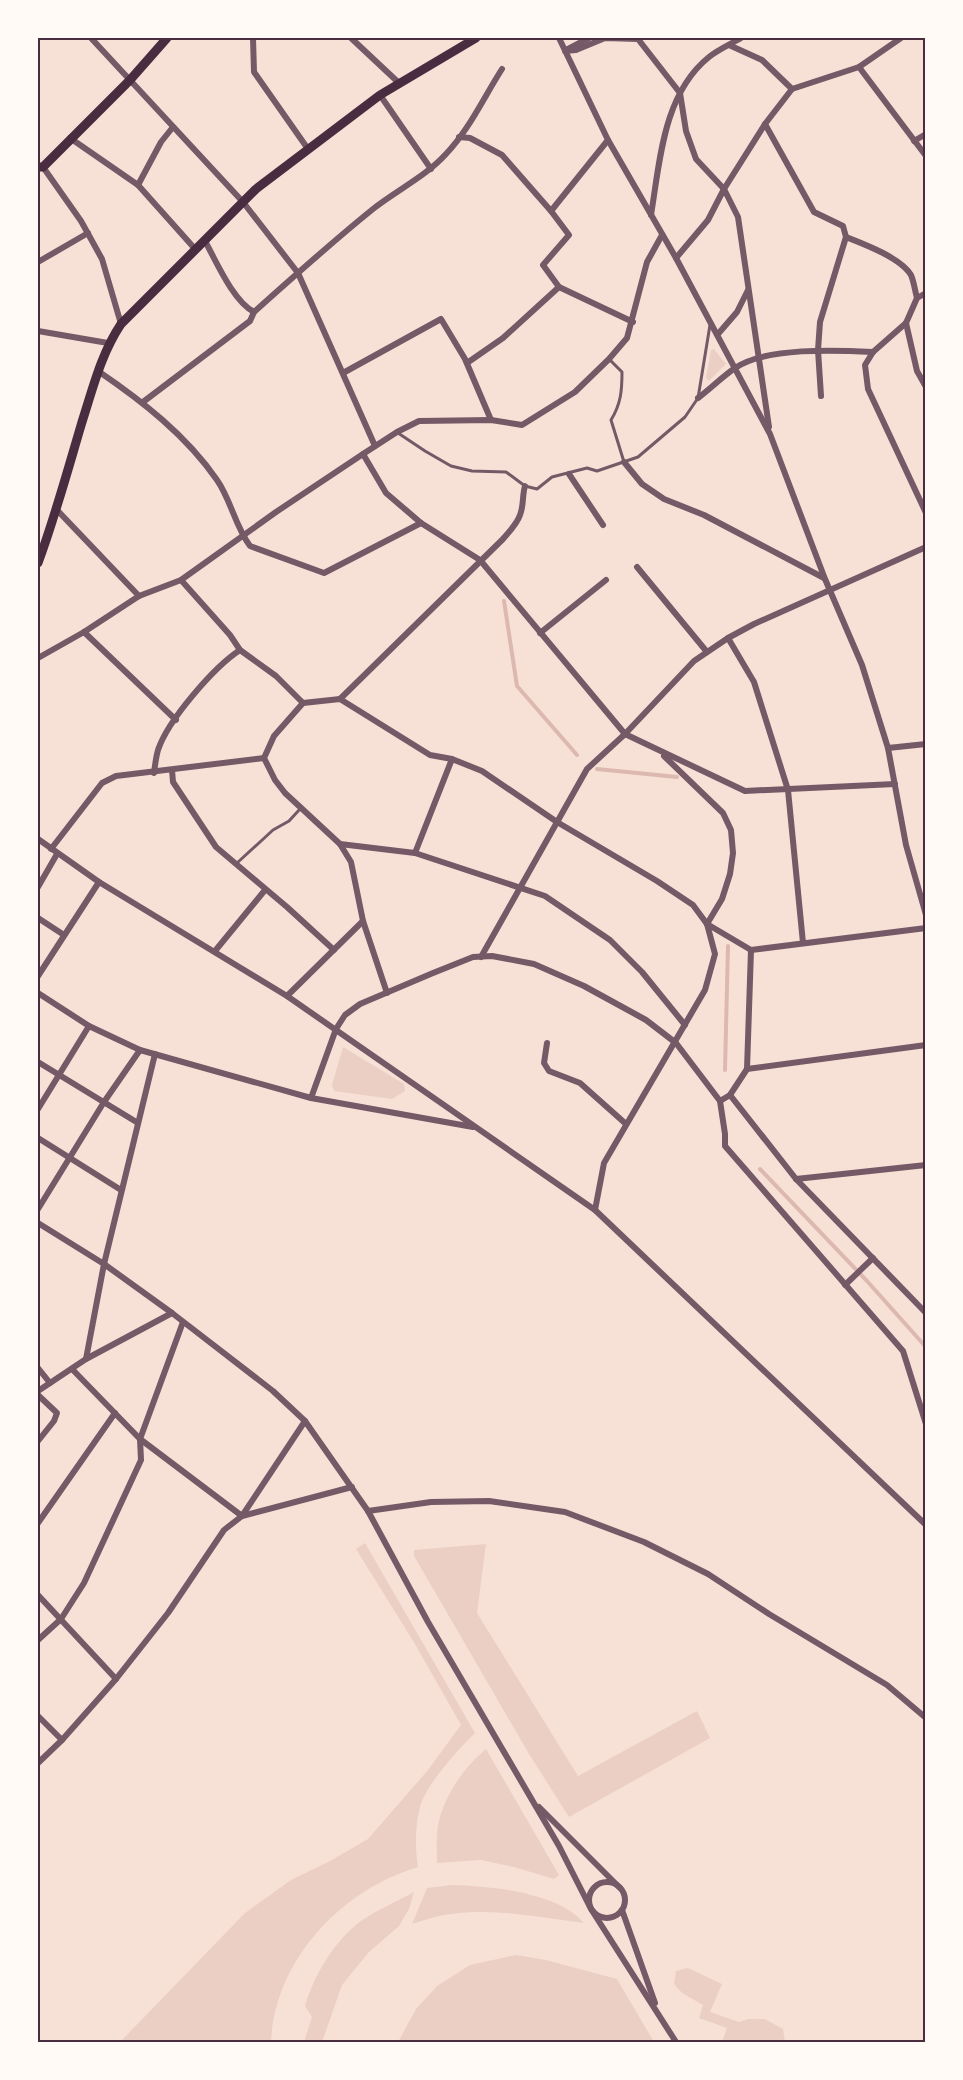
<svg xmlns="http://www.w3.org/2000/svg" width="963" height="2080" viewBox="0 0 963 2080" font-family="Signika,sans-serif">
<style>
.green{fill:#ebcfc5}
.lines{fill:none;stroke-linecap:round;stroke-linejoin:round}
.stream{stroke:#dcb8b0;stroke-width:4}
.service{stroke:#755966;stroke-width:3}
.minor{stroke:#755966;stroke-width:6}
.secondary{stroke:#4a2c40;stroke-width:9}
.neatline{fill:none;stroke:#4a2c40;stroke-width:2}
</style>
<rect width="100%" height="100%" fill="#f7e1d7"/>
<g class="green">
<path d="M714,349L726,364L709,381L706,378L711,350Z"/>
<path d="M343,1047L404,1084L405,1091L392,1099L334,1091L332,1085Z"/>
<path d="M365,1543L475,1733C457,1751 427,1783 420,1807C415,1825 415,1849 418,1867C341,1890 275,1960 271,2042H120L245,1913L291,1880L330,1861L368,1839L428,1770L461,1725L415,1644L356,1549Z"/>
<path d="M486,1544L477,1613L578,1776L697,1711L710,1738L569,1817L529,1754L414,1556V1550Z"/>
<path d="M486,1749L559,1875L554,1879L514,1867L481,1860L437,1863C437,1851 436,1837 438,1825C444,1796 464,1767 486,1749Z"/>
<path d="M452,1885C490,1886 558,1892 584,1923C537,1917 486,1906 439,1916C430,1918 421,1921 412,1924L427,1888Z"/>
<path d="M414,1892L409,1909L399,1926L369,1952L342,1985L322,2042H304L312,2017L305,2006C314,1975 333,1944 357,1924C374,1911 396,1902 414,1892Z"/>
<path d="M516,1955L546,1960L617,1979L654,2042H398L416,2009L437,1986L470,1965Z"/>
<path d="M688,1968L722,1984L710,2012L739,2022L748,2019H765L783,2029L785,2042H722L727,2028L699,2018L703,2005L682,1993L674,1984L676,1971Z"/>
</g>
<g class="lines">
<g class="stream">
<path d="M504,601L517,686L577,755"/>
<path d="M597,769L677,777"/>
<path d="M725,1070L728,946"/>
<path d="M760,1169L867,1281L925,1346L926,1350"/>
</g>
<g class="service">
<path d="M610,360L622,372C622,390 621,404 611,420L624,462"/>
<path d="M398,433L425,451L451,466L472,471L506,472L525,486L537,489L552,477L587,468L597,471L638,457L685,417L698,398L710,325"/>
<path d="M237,863L273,830L289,821L300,809"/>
</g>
<g class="minor">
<path d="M91,38L243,202L298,273L375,446"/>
<path d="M253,38L254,72L308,149"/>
<path d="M351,38L399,83"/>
<path d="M559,38L608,140L676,258L770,434L825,579L862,665L888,748L906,845L926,915"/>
<path d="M729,45L762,60L792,89"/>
<path d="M568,49L589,38"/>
<path d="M565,51L576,50L605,38L638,39L680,93L686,131L696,159L724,189L738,217L769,427"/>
<path d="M859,67L926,156"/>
<path d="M380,95L431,169"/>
<path d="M765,124L814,212L843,226L846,237L820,322L818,350L821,396"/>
<path d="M459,137L470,138L502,155L551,211L569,235L543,265L559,287L633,322"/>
<path d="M70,138L138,185L196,250"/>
<path d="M914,141L926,134"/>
<path d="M43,167L81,221L102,259L121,324"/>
<path d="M138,185L161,142L173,127"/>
<path d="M551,211L608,140"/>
<path d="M651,215C660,161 663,94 709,57C719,49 731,44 741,38"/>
<path d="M846,237C864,244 901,258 911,275C914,282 915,291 917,298"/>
<path d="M205,241C216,261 233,301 254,312"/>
<path d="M676,258L708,220L724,189L765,124L792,89L859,67L901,38"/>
<path d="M38,262L88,233"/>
<path d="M926,293L917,298L906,323L873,352L865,365L868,389L926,513"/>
<path d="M906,323L917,371L926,387"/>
<path d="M38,331L108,343"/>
<path d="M718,334L737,312L748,290"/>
<path d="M467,363L503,338L559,287"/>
<path d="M98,371C142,401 186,435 217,480C231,500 235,526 250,546L324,573L421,523"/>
<path d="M343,373L441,319L465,359L491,420"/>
<path d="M698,398C710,389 722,377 735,368C766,347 836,350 873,352"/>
<path d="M143,402L250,321L254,312C293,277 332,242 373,209C397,190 425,177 446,154C469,130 484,97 502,69"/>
<path d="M363,454L386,493L421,523L480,560L625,734L745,791L895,784"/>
<path d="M624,462L642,484L664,499L704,515L824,578"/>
<path d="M569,474L603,525"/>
<path d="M56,509L139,596"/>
<path d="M637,567L707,652"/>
<path d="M181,580L230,635L240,650L276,676L303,703L340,699L430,755L452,759L482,771L557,822L657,881L693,905L707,924L715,954L705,990L604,1163L595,1210"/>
<path d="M84,632L176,720"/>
<path d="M540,633L606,580"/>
<path d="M728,638L754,682L788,790L803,943"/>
<path d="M38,658L84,632L139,596L181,580L276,512L363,454L397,432L419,421L491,420L522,425L575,392L609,359L627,338L647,262L662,235"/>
<path d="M340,699L503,539C509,532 517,524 520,515C524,505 522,496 525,486"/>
<path d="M888,748L926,744"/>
<path d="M664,756L723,813L731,830L733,853L730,874L722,899L707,924"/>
<path d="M264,758L275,780L285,793L340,844L415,853L545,896L610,940L642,972L685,1025"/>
<path d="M172,770L173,782L216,847L287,907L334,950"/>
<path d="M154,773C155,765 156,757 158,750C168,720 214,667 240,650"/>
<path d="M38,839L99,882L287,996L595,1210L926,1525"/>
<path d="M340,844L351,862L363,921L387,993"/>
<path d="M51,849L102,783L116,776L264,758L274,736L303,703"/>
<path d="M415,853L452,759"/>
<path d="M38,887L57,854"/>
<path d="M38,918L64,935"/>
<path d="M707,924L751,950L926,928"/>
<path d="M215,951L265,890"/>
<path d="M481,957L587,769L625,734L694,661L728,638L754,624L926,547"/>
<path d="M38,976L99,882"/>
<path d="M38,993L89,1026L140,1050L311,1098L473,1127"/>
<path d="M287,996L363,921"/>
<path d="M547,1043L544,1063L549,1071L580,1083L626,1124"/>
<path d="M38,1062L138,1123"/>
<path d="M747,1069L926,1045"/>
<path d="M730,1095L796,1179L926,1313"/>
<path d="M311,1098L336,1029L345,1015L360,1004L433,973L473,957L492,956L534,964L584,986L646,1020L676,1043L720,1101L725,1134V1146L903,1351L926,1424"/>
<path d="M720,1101L730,1095L747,1069L751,950"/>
<path d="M38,1109L89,1026"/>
<path d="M38,1138L121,1190"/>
<path d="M796,1179L926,1165"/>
<path d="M38,1209L104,1102L140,1050"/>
<path d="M38,1223L104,1264L172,1313L273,1391L305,1421L368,1511L428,1622L559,1846L591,1909L676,2042"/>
<path d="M845,1285L873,1258"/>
<path d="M86,1359L104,1264L155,1054"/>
<path d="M38,1368L50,1383"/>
<path d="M72,1369L140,1439L242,1516L305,1421"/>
<path d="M38,1391L86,1359L172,1313"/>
<path d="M38,1395L57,1413L54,1421L38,1441"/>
<path d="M368,1511L431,1502L489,1501L565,1512L644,1542L708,1574L769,1614L887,1685L926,1718"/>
<path d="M38,1523L115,1413"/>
<path d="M38,1595L116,1679"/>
<path d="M38,1640L61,1619L84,1583L141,1460L140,1439L183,1322"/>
<path d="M38,1716L62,1740"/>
<path d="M38,1763L62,1740L116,1679L168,1613L224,1530L242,1516L352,1487"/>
<path d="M539,1807L620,1888"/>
<circle cx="607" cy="1900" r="18"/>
<path d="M622,1910L655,2003"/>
</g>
<g class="secondary">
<path d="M38,167H43L130,80L167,38"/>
<path d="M38,563C55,517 68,469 82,422C93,388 101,354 121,324L256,189L380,95L476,38"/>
</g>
</g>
<rect width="963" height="2080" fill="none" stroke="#fffaf5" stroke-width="78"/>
<rect x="39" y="39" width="885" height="2002" class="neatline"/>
</svg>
